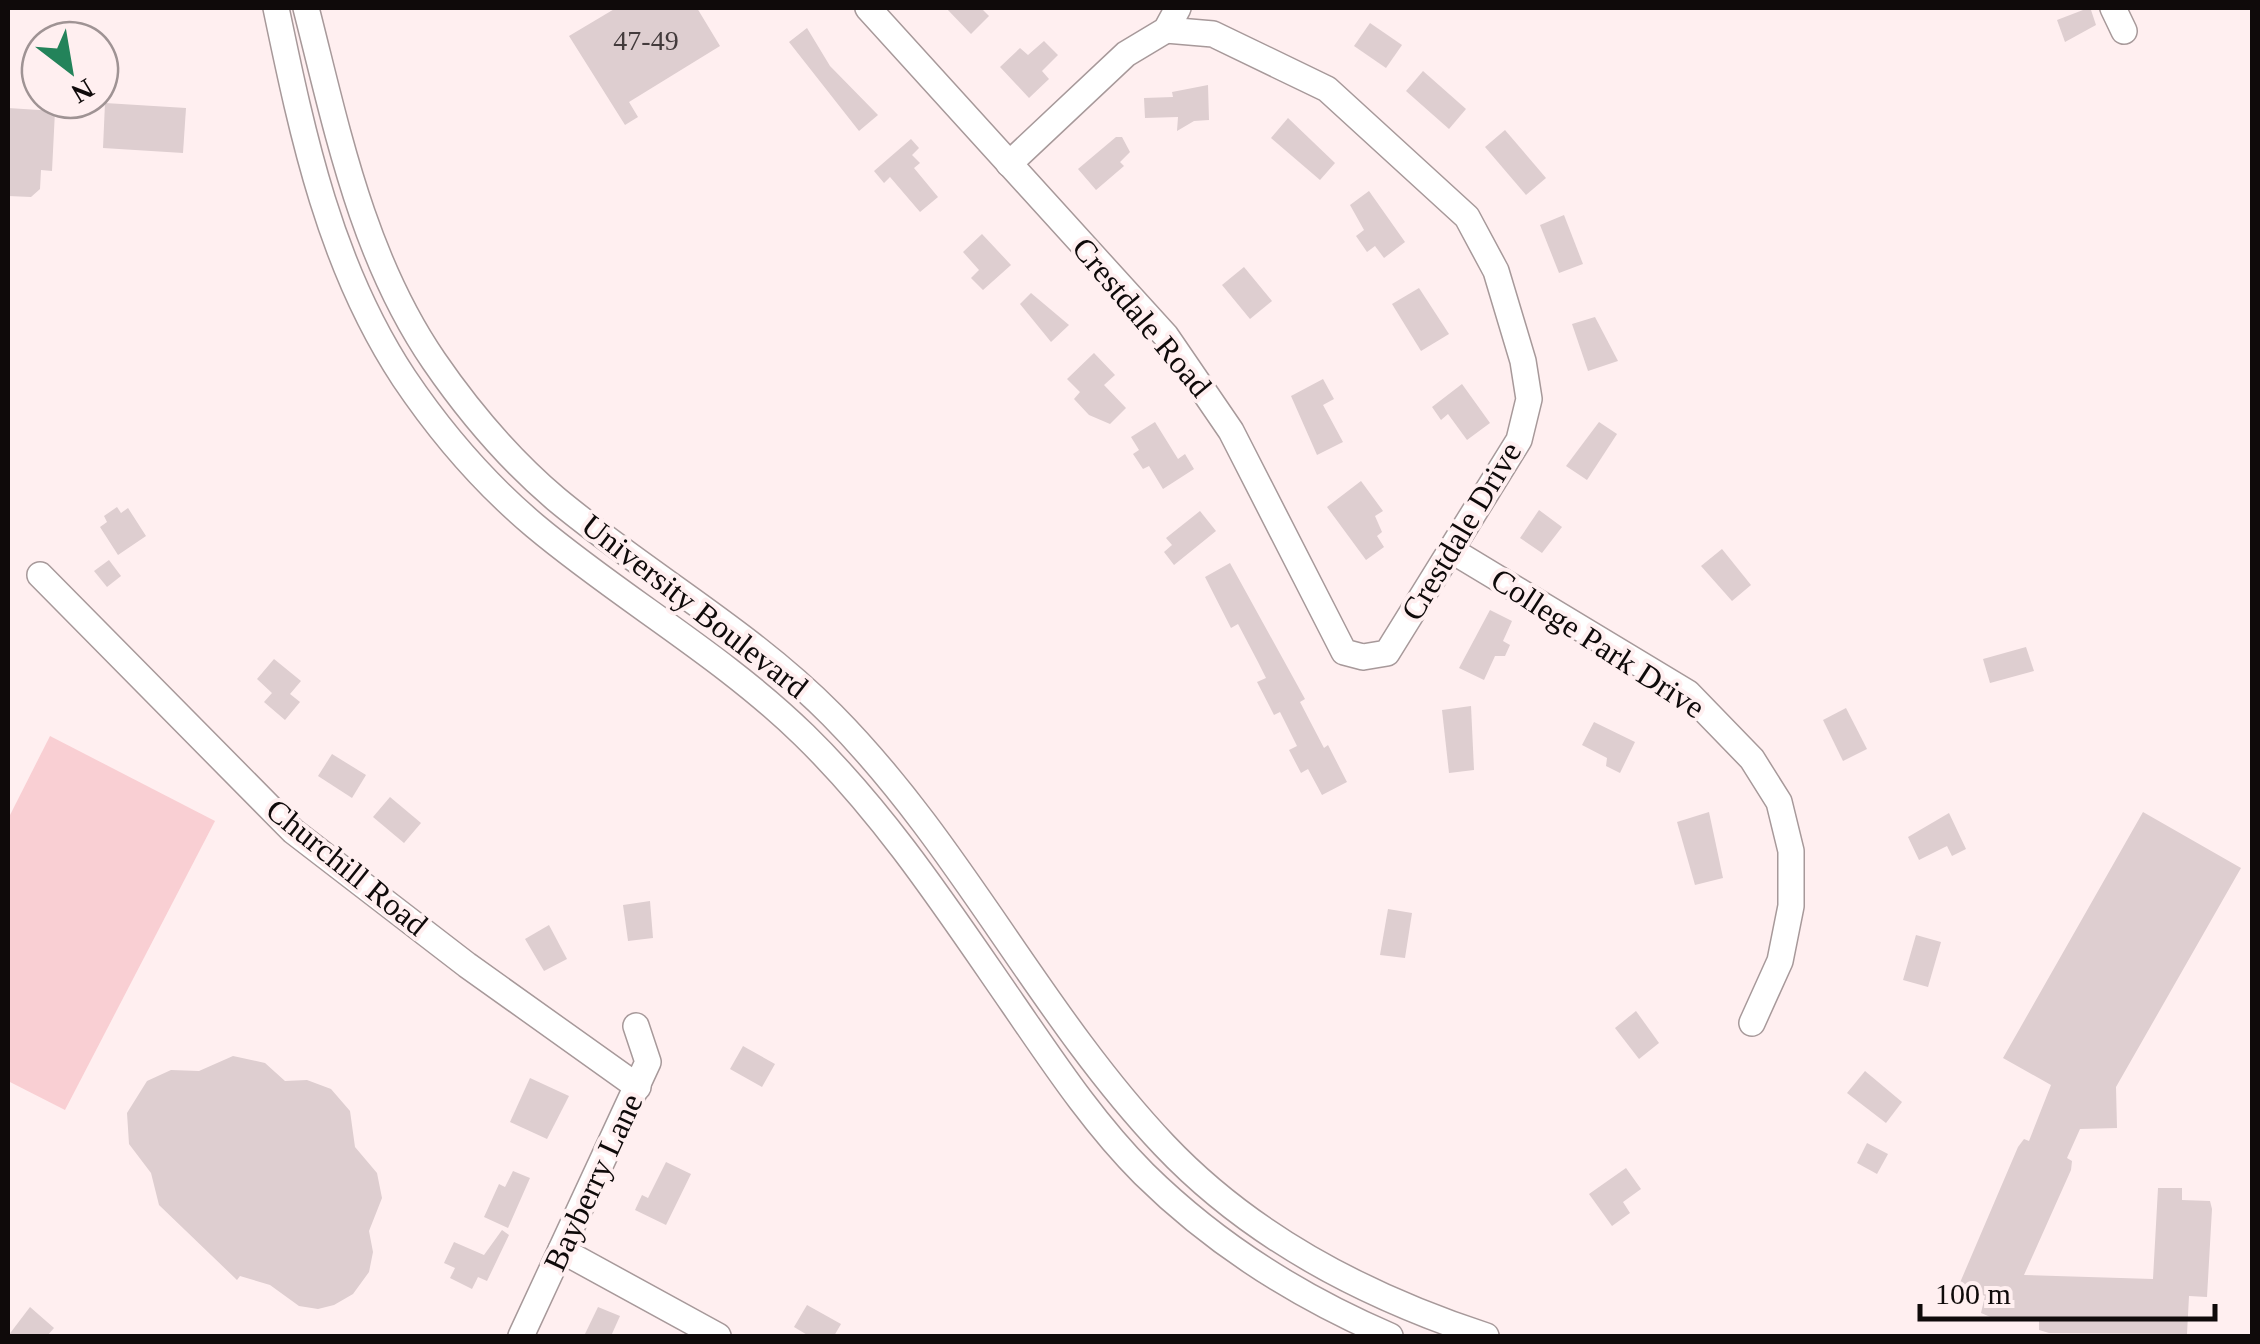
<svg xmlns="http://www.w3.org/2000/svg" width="2260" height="1344" viewBox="0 0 2260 1344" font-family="'Times New Roman',serif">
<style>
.park{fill:#f9cfd3}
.building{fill:#deced0}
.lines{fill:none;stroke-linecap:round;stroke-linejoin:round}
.minor-casing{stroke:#a7999a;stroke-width:28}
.minor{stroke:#fff;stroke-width:25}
.labels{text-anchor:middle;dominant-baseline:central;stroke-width:8;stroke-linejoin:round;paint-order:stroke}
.number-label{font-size:28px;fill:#433b3c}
.street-label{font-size:32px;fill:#0f0a0a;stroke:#ffeff0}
</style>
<rect width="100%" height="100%" fill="#ffeff0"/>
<path class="park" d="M50,736L215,821L65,1110L8,1081V819Z"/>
<g class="building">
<path d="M616,8H697L720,46L629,102L638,117L625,125L569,36Z"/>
<path d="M946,8H981L989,16L971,34Z"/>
<path d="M2083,10H2091L2096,25L2065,42L2057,20Z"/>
<path d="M1370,23L1402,45L1386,68L1354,46Z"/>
<path d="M807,28L830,66L878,115L859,131L789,42Z"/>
<path d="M1044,41L1058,55L1042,71L1049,79L1029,98L1000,67L1020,48L1028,55Z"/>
<path d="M1423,71L1466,109L1449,129L1406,91Z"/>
<path d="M1208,85L1209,120L1194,121L1177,131L1178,117L1145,118L1144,98L1173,97L1172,92Z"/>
<path d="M105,103L186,108L183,153L103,148Z"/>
<path d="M8,108L55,111L52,171L41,170L40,189L31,197L8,196Z"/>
<path d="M1288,118L1335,163L1320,180L1271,138Z"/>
<path d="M1505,130L1546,178L1526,195L1485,147Z"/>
<path d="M1116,137H1122L1130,152L1120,162L1124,166L1096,190L1078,169Z"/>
<path d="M911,139L919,148L912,155L920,163L914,168L938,197L920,212L890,177L884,183L874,171Z"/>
<path d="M1369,191L1405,242L1384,258L1375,246L1367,252L1356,236L1364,230L1350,205Z"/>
<path d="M1564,215L1583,264L1559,273L1540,225Z"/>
<path d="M982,234L1011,265L983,290L971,278L979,270L963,252Z"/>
<path d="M1244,267L1272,301L1250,319L1222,285Z"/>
<path d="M1419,288L1449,334L1421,351L1392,304Z"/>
<path d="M1031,293L1069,325L1051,342L1020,304Z"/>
<path d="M1595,317L1618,361L1588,371L1572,324Z"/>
<path d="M1094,353L1115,375L1104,385L1126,408L1110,424L1089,415L1074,399L1080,392L1067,379Z"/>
<path d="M1323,379L1334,399L1323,405L1343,442L1317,455L1291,396Z"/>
<path d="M1462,384L1490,423L1467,440L1448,414L1441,420L1432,407Z"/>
<path d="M1155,422L1178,459L1185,454L1194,469L1163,489L1149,466L1143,469L1133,454L1139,450L1131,437Z"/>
<path d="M1599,422L1617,434L1587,480L1566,466Z"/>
<path d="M1361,481L1383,511L1375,516L1382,532L1377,536L1384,547L1366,560L1327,507Z"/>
<path d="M117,507L121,513L128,508L146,536L118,555L100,527L107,522L104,516Z"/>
<path d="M1539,510L1562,527L1542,553L1520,538Z"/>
<path d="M1200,511L1216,531L1174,565L1164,552L1172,545L1166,538Z"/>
<path d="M1722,549L1751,585L1732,601L1701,566Z"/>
<path d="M109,560L121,576L107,587L94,571Z"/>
<path d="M1230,563L1305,699L1300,702L1324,748L1328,745L1347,782L1322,795L1308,769L1301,773L1289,750L1297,746L1280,712L1274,715L1257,682L1266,678L1258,662L1238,624L1231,628L1205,577Z"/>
<path d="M1490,610L1512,621L1503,641L1510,645L1505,656H1495L1484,680L1459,668Z"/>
<path d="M2026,647L2034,671L1990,683L1983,659Z"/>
<path d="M274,659L301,681L290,694L300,702L285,720L264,702L272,693L257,679Z"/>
<path d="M1471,706L1474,770L1449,773L1442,710Z"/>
<path d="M1846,708L1867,749L1843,761L1823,720Z"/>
<path d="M1594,722L1635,742L1620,773L1606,766L1607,758L1582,745Z"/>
<path d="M332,754L366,775L352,798L318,776Z"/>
<path d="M390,797L421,823L404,843L373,817Z"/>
<path d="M1709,812L1723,878L1695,885L1677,822Z"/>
<path d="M2143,812L2241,868L2116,1087L2117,1128L2080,1129L2067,1158L2072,1161L2071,1170L2024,1275L2153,1279L2158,1188H2182V1200L2210,1201L2212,1209L2207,1297L2189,1296L2187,1334L2049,1333L2039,1330V1319L2000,1321L1981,1313L1985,1296L1959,1285L2018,1147L2024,1139L2029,1141L2051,1085L2003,1058Z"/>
<path d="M1949,813L1966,849L1952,856L1947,846L1919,860L1908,837Z"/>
<path d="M650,901L653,938L628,941L623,905Z"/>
<path d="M1388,909L1412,913L1405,958L1380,955Z"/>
<path d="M549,925L567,959L544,971L525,939Z"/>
<path d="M1916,935L1941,942L1928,987L1903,980Z"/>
<path d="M1636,1011L1659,1043L1639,1059L1615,1028Z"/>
<path d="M743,1046L775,1064L762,1087L730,1069Z"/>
<path d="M233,1056L265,1063L285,1081L307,1080L331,1089L350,1111L355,1147L377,1173L382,1198L369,1231L373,1252L369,1272L353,1294L334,1305L318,1309L299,1306L270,1285L240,1276L237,1280L159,1205L151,1173L129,1144L127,1113L147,1081L171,1070L199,1071Z"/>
<path d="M1865,1071L1902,1102L1886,1123L1847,1093Z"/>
<path d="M530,1078L569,1096L547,1139L510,1122Z"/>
<path d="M1867,1143L1888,1154L1877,1174L1857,1163Z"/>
<path d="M666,1162L691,1174L666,1225L635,1210L642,1195L648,1198Z"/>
<path d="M1626,1168L1641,1189L1623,1202L1630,1213L1612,1226L1589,1194Z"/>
<path d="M513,1171L530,1178L508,1228L484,1217L499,1184L505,1187Z"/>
<path d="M502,1230L509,1235L487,1281L478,1277L472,1289L450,1278L455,1268L444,1263L454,1242L484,1255Z"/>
<path d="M807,1305L841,1324L834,1336H809L794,1327Z"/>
<path d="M30,1307L54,1328L47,1336H8Z"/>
<path d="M598,1307L620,1316L611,1336H584Z"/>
</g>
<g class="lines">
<defs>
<g id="minor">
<path d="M276,8C303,137 330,266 404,378C441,433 484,483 535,526C622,599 722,655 804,735C886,815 948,910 1013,1004C1053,1062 1093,1123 1144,1174C1215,1244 1299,1297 1390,1336"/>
<path d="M306,8C337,129 362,256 434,361C469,412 509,459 556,499C646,574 749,631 832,715C961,845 1039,1013 1164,1145C1251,1237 1367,1297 1486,1336"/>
<path d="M868,8L1166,336L1231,431L1344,652L1363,657L1387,653L1519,440L1529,399L1523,361L1496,271L1467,217L1327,89L1213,34L1166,30"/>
<path d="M2113,8L2124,31"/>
<path d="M1009,164L1126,54L1166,30L1178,8"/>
<path d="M1451,550L1688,693L1752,759L1779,802L1791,851V906L1780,961L1752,1023"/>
<path d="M40,575L293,831L467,965L638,1087"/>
<path d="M561,1250L718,1336"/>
<path d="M521,1336L648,1062L636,1026"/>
</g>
</defs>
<use href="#minor" class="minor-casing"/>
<use href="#minor" class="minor"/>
</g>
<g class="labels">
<g class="number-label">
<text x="646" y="40">47-49</text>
</g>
<g class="street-label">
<text transform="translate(1142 317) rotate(50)">Crestdale Road</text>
<text transform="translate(1461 531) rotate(-59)">Crestdale Drive</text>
<text transform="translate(695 606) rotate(38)">University Boulevard</text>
<text transform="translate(1598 643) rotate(33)">College Park Drive</text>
<text transform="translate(347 867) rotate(39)">Churchill Road</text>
<text transform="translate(593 1182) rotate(-65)">Bayberry Lane</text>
</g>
</g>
<rect width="2260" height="1344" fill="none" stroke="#0f0a0a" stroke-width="20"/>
<g transform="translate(70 70) rotate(149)"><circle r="48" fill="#ffeff0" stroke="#9f9394" stroke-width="2.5"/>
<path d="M0-8L18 38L0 25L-18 38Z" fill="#23835a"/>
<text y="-15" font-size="28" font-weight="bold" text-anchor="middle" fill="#0f0a0a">N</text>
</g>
<path d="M1920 1304v15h295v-15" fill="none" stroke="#0f0a0a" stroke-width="5"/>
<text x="1935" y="1304" font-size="30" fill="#0f0a0a" stroke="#ffeff0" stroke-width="8" paint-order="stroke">100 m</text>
</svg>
